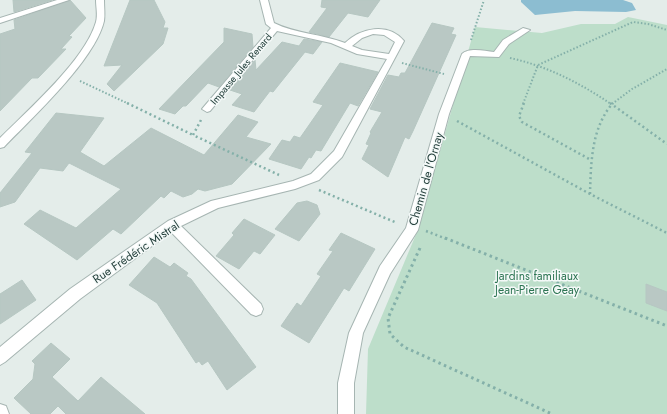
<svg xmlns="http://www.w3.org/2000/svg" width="667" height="414" viewBox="0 0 667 414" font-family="Jost,sans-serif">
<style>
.green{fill:#bddeca}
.water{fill:#8cbdd1}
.building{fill:#b9c8c4;stroke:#b6c7c2}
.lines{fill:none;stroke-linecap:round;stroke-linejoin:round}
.minor-casing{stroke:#a6b5b2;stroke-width:2}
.path-far2{stroke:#84b0a9;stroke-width:2;stroke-dasharray:1.5 2;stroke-linecap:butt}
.path-far1{stroke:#84b0a9;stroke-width:2.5;stroke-dasharray:2 3;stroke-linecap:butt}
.path{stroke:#84b0a9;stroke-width:3;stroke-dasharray:2.5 3.5;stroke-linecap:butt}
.minor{fill:#fff;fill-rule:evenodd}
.labels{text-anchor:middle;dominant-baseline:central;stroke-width:3;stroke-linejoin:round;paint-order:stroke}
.far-street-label{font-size:10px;fill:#233f3b;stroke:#f4f9f8}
.street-label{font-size:12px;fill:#233f3b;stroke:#f4f9f8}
.park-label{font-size:12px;fill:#2d7553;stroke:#f4f9f8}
</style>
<rect width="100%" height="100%" fill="#e4edea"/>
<path class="green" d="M628,17L667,25V414H366L368,349L417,232L475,27L542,33L581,24H615Z"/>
<path class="water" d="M521,0H623L632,3L636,10L626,12L575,11L535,15L521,2Z"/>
<g class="building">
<path d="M13,0H52L14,12Z"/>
<path d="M70,0L86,18L69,36L72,37L61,49H66L38,78H32L0,111V34L15,29L14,20Z"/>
<path d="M130,0H154L165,22L163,28H168L163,44L114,91L107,84L122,65L104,66Z"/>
<path d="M322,0H380L368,17L348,13L329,37L309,32L327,8L321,7Z"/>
<path d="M432,23L454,28L451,34L456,35L413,131L409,139L405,137L388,177L362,159L369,145L366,144L371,133L370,132L382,112L370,109L388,75L399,77L401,73H405Z"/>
<path d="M224,28L252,34L253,47L219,87L208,83L186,106H183L175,114L159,109L224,42Z"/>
<path d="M304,39L322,42L313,54L305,52L273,92L270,91L254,112L232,105L242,94L230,90L255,60L256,70L282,42L299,46Z"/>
<path d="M340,63L378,72L358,106L350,103L321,151L316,150L311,158L309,157L301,169L269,159L282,140L290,142L294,136L300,138L323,105L313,102Z"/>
<path d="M56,113L104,118L80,152L104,166L151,128L204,155L238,115L258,122L246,137L271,144L232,184L205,191L198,189L192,194L183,197L171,191L164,198L161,196L121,234L113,229L77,260L24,224L40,210L76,228L121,189L69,163L63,171L40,168L15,202L0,207V193L32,153L25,152Z"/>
<path d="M307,201L317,205L320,214L299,241L275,229L297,203Z"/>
<path d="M244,219L275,235L260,254L254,251L239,269L216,256L234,235L232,233Z"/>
<path d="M341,233L375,249L349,291L344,288L309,343L281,326L297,303L301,306L321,276L317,274L333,251L329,250Z"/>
<path d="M154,257L170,267L174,263L188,273L186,276L191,279L256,367L227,390L208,361L202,365L199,361L196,363L157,303L129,285Z"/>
<path d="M22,280L36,300L0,324V294Z"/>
<path d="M646,284L667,292V311L646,303Z"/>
<path d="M51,343L70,359L52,377L78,401L101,377L145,414H66L58,406L50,414H31L14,398L33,379L35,364L32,361Z"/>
</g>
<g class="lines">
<defs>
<g id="minor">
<path d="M57,0H69L0,23V18Z"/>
<path d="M96,0H104C104,7 105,15 104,21C95,60 32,118 4,147L0,148V138C29,109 85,60 96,22C98,15 96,7 96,0Z"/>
<path d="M260,0H268L274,23C296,34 322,34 345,43C361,28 388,22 404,41L342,157L319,180L295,189L218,208L181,226L261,304L263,309L261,314L256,316L251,314L171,232L80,299L5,362L0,365V347L70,289L168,221L211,201L293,181L311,174L334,151L387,59L357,54L331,43L277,31L210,111L207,112L202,109L271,28L266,24ZM373,34L384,35L395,42L389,54L362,50L352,46L362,38Z"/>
<path d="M523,28L530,30L509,44L499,57L470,56L449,114L418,230L390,274L363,333L354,383V414H338V383L349,333L380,266L406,228L439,114L462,54C469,47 485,51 494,52L503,40Z"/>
<path d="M0,404L6,406L9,414H0Z"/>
</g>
</defs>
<use href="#minor" class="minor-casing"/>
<g class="path-far2">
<path d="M471,40L484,0"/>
<path d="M510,58C547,66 580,83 611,104"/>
<path d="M402,63L444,74"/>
<path d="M80,81L129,104"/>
<path d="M523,104L538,65L633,22L648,24L667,30"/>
<path d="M612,104L632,89L667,69"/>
</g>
<g class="path-far1">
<path d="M127,103L193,135"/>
<path d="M524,103L519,116L522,122L591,160"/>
<path d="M610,103L667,144"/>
<path d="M201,120L193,135L279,175"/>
<path d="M457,121L590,194L667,233"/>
<path d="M319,190L397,223"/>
<path d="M590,194C591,163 591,128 613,103"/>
<path d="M426,231L447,239"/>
</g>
<g class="path">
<path d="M445,238L667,326"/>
<path d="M420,248L388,318L390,334L404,347L552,414"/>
</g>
<use href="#minor" class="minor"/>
</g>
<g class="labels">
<g class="far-street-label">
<text transform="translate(241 69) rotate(-50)">Impasse Jules Renard</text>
</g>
<g class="street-label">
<text transform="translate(426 179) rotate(-74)">Chemin de l'Ornay</text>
<text transform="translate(136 252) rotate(-34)">Rue Frédéric Mistral</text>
</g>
<g class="park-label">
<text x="537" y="276">Jardins familiaux<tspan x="537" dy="14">Jean-Pierre Geay</tspan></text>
</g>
</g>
</svg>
